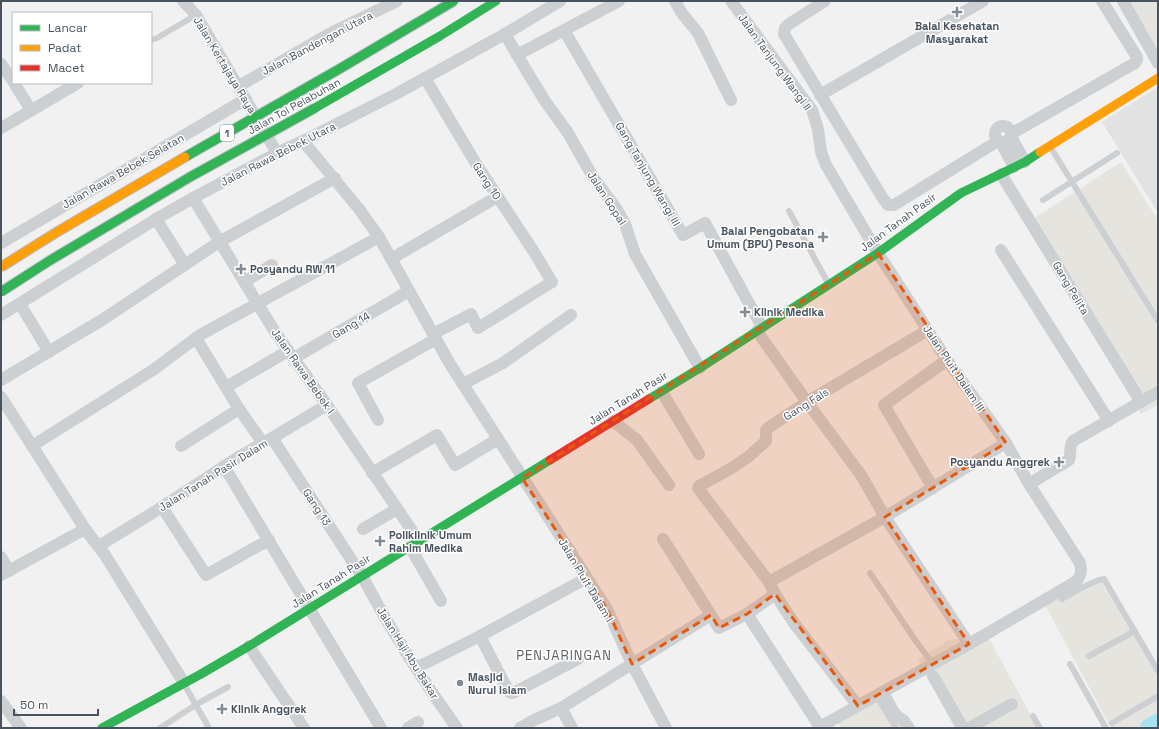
<svg xmlns="http://www.w3.org/2000/svg" width="1159" height="729" viewBox="0 0 1159 729" font-family="'Space Grotesk',sans-serif">
<style>
.commercial{fill:#e6e4df}
.education{fill:#e3e2e3}
.lines{fill:none;stroke-linecap:round;stroke-linejoin:round}
.river{stroke:#a6e3f2;stroke-width:20}
.lane{stroke:#cdd0d2;stroke-width:6}
.street{stroke:#cdd0d2;stroke-width:12}
.fast{stroke:#30b455;stroke-width:9}
.slow{stroke:#ff9f0a;stroke-width:9}
.jam{stroke:#e5322d;stroke-width:9}
.fast-bridge-casing{stroke:#b6bbc1;stroke-width:11;stroke-linecap:butt}
.slow-bridge-casing{stroke:#b6bbc1;stroke-width:11;stroke-linecap:butt}
.fast-bridge{stroke:#30b455;stroke-width:9}
.slow-bridge{stroke:#ff9f0a;stroke-width:9}
.marked{fill:#e8590c;fill-opacity:0.2;stroke:#e8590c;stroke-width:3;stroke-dasharray:8 5;stroke-linejoin:round}
.poi-dot{fill:#838b92;stroke:#fff;stroke-width:1.5}
.labels{text-anchor:middle;dominant-baseline:central;stroke-width:3;stroke-linejoin:round;paint-order:stroke}
.shield{fill:#fff;stroke:#7e878f;stroke-width:1}
.shield-label{font-size:10px;font-weight:bold;fill:#47545f}
.poi-label{font-size:11px;font-weight:bold;fill:#47545f;stroke:#fff;text-anchor:start}
.street-label{font-size:11px;fill:#47545f;stroke:#fff}
.quarter-label{font-size:13px;letter-spacing:1px;fill:#5c6166;stroke:#fff}
</style>
<rect width="100%" height="100%" fill="#f2f1f1"/>
<g class="commercial">
<path d="M1117,1H1158V72Z"/>
<path d="M1121,162L1158,220V405L1141,414L1025,224Z"/>
<path d="M1098,577L1158,671V728H1111L1045,605Z"/>
<path d="M987,635L1038,728H954L918,659L949,640Z"/>
<path d="M884,696L905,728H842L838,723Z"/>
</g>
<path class="education" d="M1158,87V213L1102,122Z"/>
<g class="lines">
<path class="river" d="M1150,728L1158,724"/>
<g class="lane">
<path d="M151,40L157,38L196,15"/>
<path d="M1051,148L1158,321"/>
<path d="M1043,200L1117,153"/>
<path d="M789,211L828,283"/>
<path d="M870,573L915,640L933,664"/>
<path d="M1062,599C1073,593 1093,580 1104,579L1158,671"/>
<path d="M1089,656L1135,631"/>
<path d="M1070,664L1106,728"/>
<path d="M184,684L209,728"/>
<path d="M880,702L896,728"/>
<path d="M1033,716L1040,728"/>
<path d="M1112,723L1158,696"/>
<path d="M160,728L197,704L228,687"/>
</g>
<g class="street">
<path d="M183,1L196,15L277,153"/>
<path d="M675,1L681,12L698,33L731,100"/>
<path d="M731,1L812,110L818,129L821,152L826,165L878,253L947,360L1006,443L1029,484L1080,563C1082,571 1081,575 1077,581L969,644L818,728"/>
<path d="M825,1L789,24L785,28L784,34L882,197L888,205H894L998,141"/>
<path d="M1123,1L1158,63"/>
<path d="M564,30L683,235L705,223L762,327"/>
<path d="M505,34L526,70L545,101L568,133L593,177L616,208L625,224L635,254L700,368"/>
<path d="M517,55L619,1"/>
<path d="M1,64L13,81"/>
<path d="M425,78L475,162L534,252L552,282L478,328L471,314L433,334"/>
<path d="M14,83L31,110"/>
<path d="M239,86L329,34L397,1"/>
<path d="M820,95L983,1"/>
<circle cx="1003" cy="134" r="8"/>
<path d="M1,128L78,83"/>
<path d="M1011,134L1135,63L1137,60V57L1102,1"/>
<path d="M1011,137L1025,162"/>
<path d="M303,141L359,209L379,237L450,364L607,609L632,664L666,728"/>
<path d="M1001,143L1014,167"/>
<path d="M1001,174L1141,402"/>
<path d="M193,198L275,332L327,405L419,541"/>
<path d="M156,219L185,265"/>
<path d="M1,243L246,99"/>
<path d="M1001,250L1109,421"/>
<path d="M391,259L497,197"/>
<path d="M244,282L272,265"/>
<path d="M20,304L49,352"/>
<path d="M1,315L156,219L193,198L277,153L303,141L394,95L505,34L560,1"/>
<path d="M757,331L807,402L861,475L885,517L969,644"/>
<path d="M196,338L239,409L263,443"/>
<path d="M294,358L409,291"/>
<path d="M1,380L102,320L219,242L335,178"/>
<path d="M463,384L503,363L571,315"/>
<path d="M226,387L288,351"/>
<path d="M662,392L699,454"/>
<path d="M1,397L85,529L105,555L184,683"/>
<path d="M378,420L358,383L436,339"/>
<path d="M613,421L637,440L669,485"/>
<path d="M272,438L362,576C390,629 422,680 457,728"/>
<path d="M32,446L153,370L200,335L379,237"/>
<path d="M181,446L239,409"/>
<path d="M224,466L381,728"/>
<path d="M372,473L437,435L455,465L498,439"/>
<path d="M1029,484L1069,460C1072,453 1068,447 1073,441L1158,392"/>
<path d="M933,488L884,405L947,360"/>
<path d="M162,507L206,575L269,540"/>
<path d="M363,529L397,509"/>
<path d="M663,539L719,628L747,614L775,594"/>
<path d="M99,546L162,507L237,458L272,438L327,405"/>
<path d="M410,547L441,601"/>
<path d="M1,557L9,571"/>
<path d="M1,575L85,529"/>
<path d="M769,582L885,517L1006,443"/>
<path d="M747,614L820,727"/>
<path d="M480,636L509,692L512,693L515,692L578,659"/>
<path d="M249,646L304,728"/>
<path d="M416,668L480,636L587,578"/>
<path d="M933,676L963,728"/>
<path d="M883,692L893,711L897,716L904,721L909,728"/>
<path d="M1,701L21,728"/>
<path d="M858,706L794,623L775,594L769,582L698,488L699,486L730,469L748,457L766,441V430L768,428L807,402L928,330"/>
<path d="M561,708L572,728"/>
<path d="M408,728L418,722"/>
<path d="M520,728L534,720L561,708L711,615"/>
<path d="M969,728L1012,704"/>
</g>
<g class="fast">
<path d="M315,108L440,36L496,1"/>
<path d="M649,399L700,368L878,253L961,193L1025,162L1040,152"/>
<path d="M102,728L201,674L249,646L550,460"/>
</g>
<path class="slow" d="M1040,152L1158,78"/>
<path class="jam" d="M550,460L649,399"/>
<defs>
<g id="fast-bridge">
<path d="M185,157L341,68L454,1"/>
<path d="M1,292L49,261L190,177L315,108"/>
</g>
<path id="slow-bridge" d="M1,267L57,232L185,157"/>
</defs>
<use href="#fast-bridge" class="fast-bridge-casing"/>
<use href="#slow-bridge" class="slow-bridge-casing"/>
<use href="#fast-bridge" class="fast-bridge"/>
<use href="#slow-bridge" class="slow-bridge"/>
</g>
<path class="marked" d="M878,253L1006,443L885,517L969,644L858,706L775,594L747,614L719,628L711,615L632,664L607,609L522,478Z"/>
<g class="poi-dot">
<path d="M955 6h4v4h4v4h-4v4h-4v-4h-4v-4h4z"/>
<path d="M821 231h4v4h4v4h-4v4h-4v-4h-4v-4h4z"/>
<path d="M239 263h4v4h4v4h-4v4h-4v-4h-4v-4h4z"/>
<path d="M743 306h4v4h4v4h-4v4h-4v-4h-4v-4h4z"/>
<path d="M1057 456h4v4h4v4h-4v4h-4v-4h-4v-4h4z"/>
<path d="M378 535h4v4h4v4h-4v4h-4v-4h-4v-4h4z"/>
<circle cx="460" cy="683" r="4"/>
<path d="M220 703h4v4h4v4h-4v4h-4v-4h-4v-4h4z"/>
</g>
<g class="labels">
<rect class="shield" x="220" y="125" width="14" height="16" rx="3"/>
<g class="shield-label">
<text x="227" y="133">1</text>
</g>
<g class="poi-label">
<text x="957" y="26" text-anchor="middle">Balai Kesehatan<tspan x="957" dy="13">Masyarakat</tspan></text>
<text x="814" y="231" text-anchor="end">Balai Pengobatan<tspan x="814" dy="13">Umum (BPU) Pesona</tspan></text>
<text x="250" y="269">Posyandu RW 11</text>
<text x="754" y="312">Klinik Medika</text>
<text x="1050" y="462" text-anchor="end">Posyandu Anggrek</text>
<text x="389" y="535">Poliklinik Umum<tspan x="389" dy="13">Rahim Medika</tspan></text>
<text x="468" y="677">Masjid<tspan x="468" dy="13">Nurul Islam</tspan></text>
<text x="231" y="709">Klinik Anggrek</text>
</g>
<g class="street-label">
<text transform="translate(317 43) rotate(-28)">Jalan Bandengan Utara</text>
<text transform="translate(775 62) rotate(54)">Jalan Tanjung Wangi II</text>
<text transform="translate(225 65) rotate(59)">Jalan Kertajaya Raya</text>
<text transform="translate(294 106) rotate(-29)">Jalan Tol Pelabuhan</text>
<text transform="translate(278 154) rotate(-27)">Jalan Rawa Bebek Utara</text>
<text transform="translate(123 171) rotate(-30)">Jalan Rawa Bebek Selatan</text>
<text transform="translate(648 174) rotate(60)">Gang Tanjung Wangi III</text>
<text transform="translate(487 181) rotate(57)">Gang 10</text>
<text transform="translate(607 198) rotate(57)">Jalan Gopal</text>
<text transform="translate(898 222) rotate(-36)">Jalan Tanah Pasir</text>
<text transform="translate(1071 288) rotate(59)">Gang Pelita</text>
<text transform="translate(351 325) rotate(-30)">Gang 14</text>
<text transform="translate(954 368) rotate(56)">Jalan Pluit Dalam III</text>
<text transform="translate(303 371) rotate(55)">Jalan Rawa Bebek I</text>
<text transform="translate(628 398) rotate(-32)">Jalan Tanah Pasir</text>
<text transform="translate(806 404) rotate(-32)">Gang Fals</text>
<text transform="translate(213 475) rotate(-32)">Jalan Tanah Pasir Dalam</text>
<text transform="translate(317 507) rotate(57)">Gang 13</text>
<text transform="translate(586 580) rotate(59)">Jalan Pluit Dalam I</text>
<text transform="translate(331 581) rotate(-32)">Jalan Tanah Pasir</text>
<text transform="translate(408 653) rotate(58)">Jalan Haji Abu Bakar</text>
</g>
<g class="quarter-label">
<text x="564" y="655">PENJARINGAN</text>
</g>
</g>
<rect width="1159" height="729" fill="none" stroke="#47545f" stroke-width="4"/>
<rect x="12" y="12" width="140" height="72" fill="#ffffff" stroke="#b5bbbf"/>
<rect x="20" y="25" width="20" height="6" fill="#30b455" stroke="#b5bbbf"/>
<text x="48" y="32" font-size="12" fill="#47545f">Lancar</text>
<rect x="20" y="45" width="20" height="6" fill="#ff9f0a" stroke="#b5bbbf"/>
<text x="48" y="52" font-size="12" fill="#47545f">Padat</text>
<rect x="20" y="65" width="20" height="6" fill="#e5322d" stroke="#b5bbbf"/>
<text x="48" y="72" font-size="12" fill="#47545f">Macet</text>
<path d="M14 709v6h84v-6" fill="none" stroke="#47545f" stroke-width="2"/>
<text x="20" y="709" font-size="12" fill="#47545f" stroke="#ffffff" stroke-width="3" paint-order="stroke">50 m</text>
</svg>
